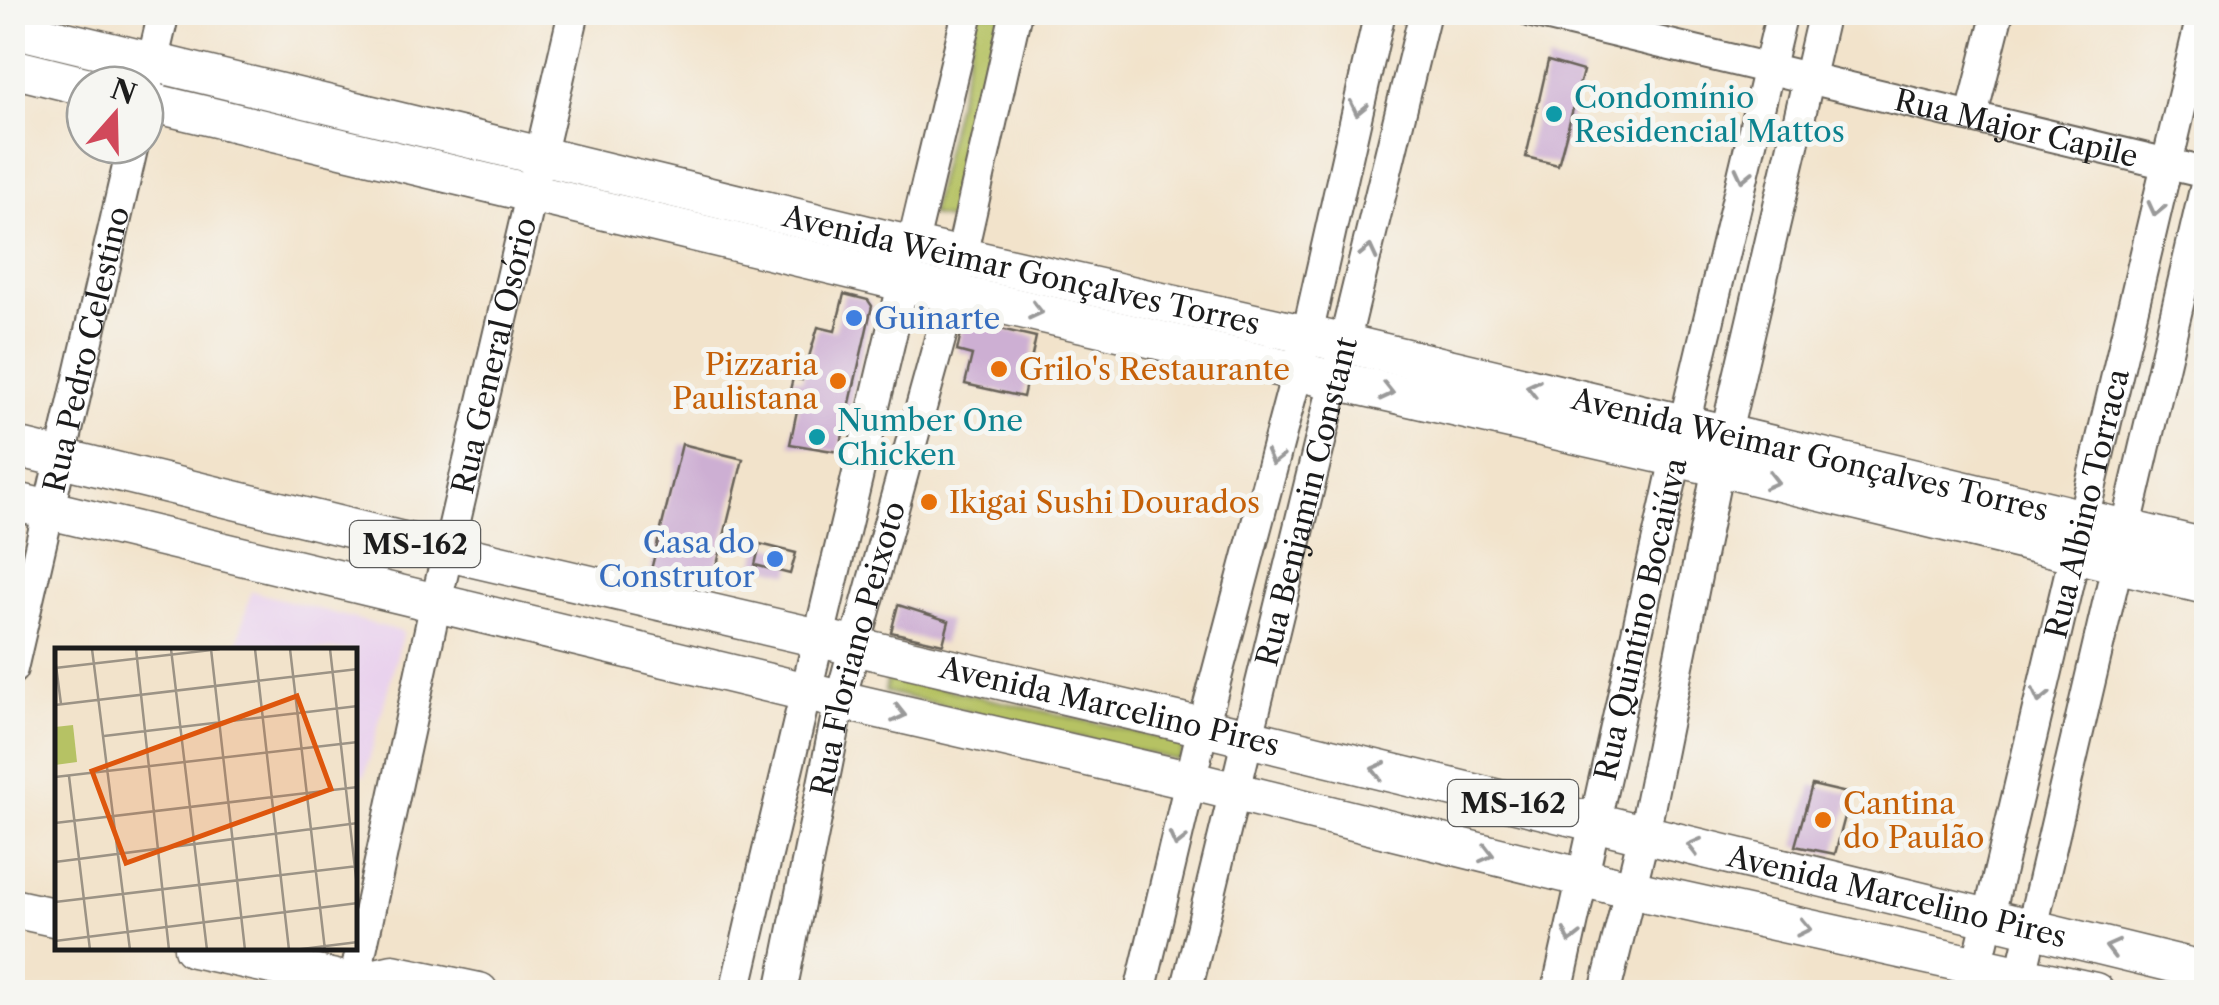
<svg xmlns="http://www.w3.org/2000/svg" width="2219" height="1005" viewBox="0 0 2219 1005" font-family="'Libre Caslon Text',serif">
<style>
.built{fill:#e9d1ed}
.green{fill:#b6c264;stroke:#696f40;stroke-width:2.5}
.building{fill:#cdafd3}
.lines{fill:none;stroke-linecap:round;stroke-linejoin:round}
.minor-casing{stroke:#676259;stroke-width:34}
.major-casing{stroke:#676259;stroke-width:41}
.minor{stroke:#fff;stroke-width:30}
.major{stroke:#fff;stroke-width:38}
.oneway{stroke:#999}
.culture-dot{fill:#0f9aa8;stroke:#f6f6f2;stroke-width:4}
.shop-dot{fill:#3f7fe0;stroke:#f6f6f2;stroke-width:4}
.food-dot{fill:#e8710a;stroke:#f6f6f2;stroke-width:4}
.labels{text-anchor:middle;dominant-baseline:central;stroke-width:10;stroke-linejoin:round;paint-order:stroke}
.shield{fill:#f6f6f2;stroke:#5d5d5c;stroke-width:2.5}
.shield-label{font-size:28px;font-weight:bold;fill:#1c1c1c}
.culture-label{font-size:30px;fill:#0d838f;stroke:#f6f6f2;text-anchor:start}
.street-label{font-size:30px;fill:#1c1c1c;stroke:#f6f6f2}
.shop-label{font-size:30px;fill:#366cbe;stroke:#f6f6f2;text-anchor:start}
.food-label{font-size:30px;fill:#c56008;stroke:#f6f6f2;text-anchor:start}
.inset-road{fill:none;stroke:#9c9385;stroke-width:2.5}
.view{fill:#de560d;fill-opacity:0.15;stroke:#de560d;stroke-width:5}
.inset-edge{fill:none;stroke:#1c1c1c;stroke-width:5}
</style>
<rect width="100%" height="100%" fill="#f6f6f2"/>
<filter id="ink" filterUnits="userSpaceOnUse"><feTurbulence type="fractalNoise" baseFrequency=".01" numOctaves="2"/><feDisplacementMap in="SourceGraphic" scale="20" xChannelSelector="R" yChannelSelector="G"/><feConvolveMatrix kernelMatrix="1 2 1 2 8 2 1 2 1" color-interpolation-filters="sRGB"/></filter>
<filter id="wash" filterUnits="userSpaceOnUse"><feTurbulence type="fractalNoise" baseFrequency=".0048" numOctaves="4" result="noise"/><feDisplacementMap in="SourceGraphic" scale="40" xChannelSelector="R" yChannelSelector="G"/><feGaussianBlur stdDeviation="2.25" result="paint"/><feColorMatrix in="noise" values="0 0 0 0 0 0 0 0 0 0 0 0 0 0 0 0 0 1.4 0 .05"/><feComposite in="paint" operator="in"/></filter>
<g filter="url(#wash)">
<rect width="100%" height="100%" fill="#f2e3cb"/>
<path class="built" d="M251,591L403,632L365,776L355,774V650H236Z"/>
<g class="green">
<path d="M978,13H1002L952,220L930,215Z"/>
<path d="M888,676L1184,743L1180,761L885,692Z"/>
</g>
<g id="blocks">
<g class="building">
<path d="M1548,61L1583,71L1558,165L1526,157Z"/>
<path d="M844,294L868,300L872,306L839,452L790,444L799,401L788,398L793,378L802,380L818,327L835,331Z"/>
<path d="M970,322L1036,337L1023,397L965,384L972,355L957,351L963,325Z"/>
<path d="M682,444L743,459L712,585L651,570Z"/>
<path d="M760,544L796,553L790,574L755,565Z"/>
<path d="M898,605L949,621L943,644L891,632Z"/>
<path d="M1812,785L1851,794L1835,854L1795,846Z"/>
</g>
</g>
</g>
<g filter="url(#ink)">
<use href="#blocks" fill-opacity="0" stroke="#676259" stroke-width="2.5"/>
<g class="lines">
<defs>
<g id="minor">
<path id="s1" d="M1532,12L2206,173"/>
<path d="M145,93L164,12"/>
<path d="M1972,115L1998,12"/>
<path id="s2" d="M12,669L133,145"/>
<path id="s3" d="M352,992L436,602L574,12"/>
<path d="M735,992C810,665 893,340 968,12"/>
<path id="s4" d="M781,992L840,700L953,292L1016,12"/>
<path d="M1140,992L1203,727L1307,335L1380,12"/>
<path id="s5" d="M1186,992C1264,665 1348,340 1425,12"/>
<path id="s6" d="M1557,992L1676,458L1782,12"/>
<path d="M1605,992L1644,834L1718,467L1824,12"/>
<path id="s7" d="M1971,992L2203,12"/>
<path d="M2017,992L2206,185"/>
</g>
<g id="major">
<path id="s8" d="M12,28L892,241L1347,344L2206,548"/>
<path d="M12,68L85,86"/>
<path d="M145,101L907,283L1718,467L2206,585"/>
<path id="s9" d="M12,446L448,552L1203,727L2206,971"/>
<path d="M12,501L840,700L1192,781L1629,889L2095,992"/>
<path d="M12,908L58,918"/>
<path d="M193,948L354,983L393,974L479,992"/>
</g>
</defs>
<use href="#minor" class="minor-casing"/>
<use href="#major" class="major-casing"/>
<use href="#minor" class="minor"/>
<use href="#major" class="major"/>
</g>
<defs><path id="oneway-chevron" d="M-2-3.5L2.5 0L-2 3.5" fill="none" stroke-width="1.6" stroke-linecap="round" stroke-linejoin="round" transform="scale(2.5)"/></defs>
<g class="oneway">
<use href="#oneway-chevron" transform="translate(1358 108) rotate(103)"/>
<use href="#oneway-chevron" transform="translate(1743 175) rotate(103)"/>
<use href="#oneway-chevron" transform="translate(2156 209) rotate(103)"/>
<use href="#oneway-chevron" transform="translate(1369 252) rotate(-77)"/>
<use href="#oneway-chevron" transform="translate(1036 311) rotate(13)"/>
<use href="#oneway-chevron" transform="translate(1533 388) rotate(-167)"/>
<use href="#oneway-chevron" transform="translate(1387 392) rotate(13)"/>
<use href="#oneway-chevron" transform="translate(1274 458) rotate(105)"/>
<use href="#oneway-chevron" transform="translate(1772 481) rotate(14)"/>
<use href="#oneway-chevron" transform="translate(2040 696) rotate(103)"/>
<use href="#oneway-chevron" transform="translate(899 714) rotate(13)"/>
<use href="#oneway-chevron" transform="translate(1378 770) rotate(-166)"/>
<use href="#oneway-chevron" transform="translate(1177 840) rotate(104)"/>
<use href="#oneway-chevron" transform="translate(1694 846) rotate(-166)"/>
<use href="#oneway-chevron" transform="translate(1487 854) rotate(14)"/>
<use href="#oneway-chevron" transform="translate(1804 928) rotate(12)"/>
<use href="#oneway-chevron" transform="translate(1571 936) rotate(104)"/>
<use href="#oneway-chevron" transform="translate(2112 948) rotate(-166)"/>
</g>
</g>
<g class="culture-dot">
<circle cx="1554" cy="114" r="10"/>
<circle cx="817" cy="437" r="10"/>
</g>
<g class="shop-dot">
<circle cx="854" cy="318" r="10"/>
<circle cx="775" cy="559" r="10"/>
</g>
<g class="food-dot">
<circle cx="999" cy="369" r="10"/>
<circle cx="838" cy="381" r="10"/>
<circle cx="929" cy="502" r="10"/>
<circle cx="1823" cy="820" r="10"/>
</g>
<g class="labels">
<g class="shield">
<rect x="350" y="521" width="130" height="46" rx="8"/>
<rect x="1448" y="780" width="130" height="46" rx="8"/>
</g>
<g class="shield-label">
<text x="415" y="544">MS-162</text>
<text x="1513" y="803">MS-162</text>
</g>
<g class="culture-label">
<text x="1574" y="97">Condomínio<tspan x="1574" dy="34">Residencial Mattos</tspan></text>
<text x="837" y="420">Number One<tspan x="837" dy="34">Chicken</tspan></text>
</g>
<g class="street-label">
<text stroke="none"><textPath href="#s1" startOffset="498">Rua Major Capile</textPath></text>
<text stroke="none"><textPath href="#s8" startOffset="1038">Avenida Weimar Gonçalves Torres</textPath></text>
<text stroke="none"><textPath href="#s2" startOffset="328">Rua Pedro Celestino</textPath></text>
<text stroke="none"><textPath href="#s3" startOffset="652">Rua General Osório</textPath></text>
<text stroke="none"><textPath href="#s8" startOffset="1848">Avenida Weimar Gonçalves Torres</textPath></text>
<text stroke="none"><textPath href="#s7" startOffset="502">Rua Albino Torraca</textPath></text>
<text stroke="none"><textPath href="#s5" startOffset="505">Rua Benjamin Constant</textPath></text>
<text stroke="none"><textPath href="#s6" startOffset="382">Rua Quintino Bocaiúva</textPath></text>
<text stroke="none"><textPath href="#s4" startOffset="352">Rua Floriano Peixoto</textPath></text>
<text stroke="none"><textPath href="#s9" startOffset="1128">Avenida Marcelino Pires</textPath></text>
<text stroke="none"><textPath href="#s9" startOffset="1938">Avenida Marcelino Pires</textPath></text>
</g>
<g class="shop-label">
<text x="874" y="318">Guinarte</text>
<text x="755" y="542" text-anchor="end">Casa do<tspan x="755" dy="34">Construtor</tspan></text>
</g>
<g class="food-label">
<text x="818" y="364" text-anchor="end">Pizzaria<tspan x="818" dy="34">Paulistana</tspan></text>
<text x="1019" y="369">Grilo's Restaurante</text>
<text x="949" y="502">Ikigai Sushi Dourados</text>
<text x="1843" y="803">Cantina<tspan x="1843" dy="34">do Paulão</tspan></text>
</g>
</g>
<g transform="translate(55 648)">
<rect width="302" height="302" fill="#f2e3cb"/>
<path d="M18,77L22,114L0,117V79Z" fill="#b6c264"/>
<path class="inset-road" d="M37,1L75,302M81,1L114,302M116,1L152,302M156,1L190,302M200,1L234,302M235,1L270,302M275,1L303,247M0,10L6,56M0,20L165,1M0,57L303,21M49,88L303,58M14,128L35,302M0,129L303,94M0,175L303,139M0,214L303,175M0,254L303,218M0,293L303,255M239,302L303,294"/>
<path class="view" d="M242,48L276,141L71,215L37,123Z"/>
<rect width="302" height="302" class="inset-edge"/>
</g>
<rect width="2219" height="1005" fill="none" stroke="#f6f6f2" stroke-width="50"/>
<g transform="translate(115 115) rotate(20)"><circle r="48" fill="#f6f6f2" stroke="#9f9f9c" stroke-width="2.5"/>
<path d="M0-8L18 38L0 25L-18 38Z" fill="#d1495b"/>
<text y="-15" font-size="28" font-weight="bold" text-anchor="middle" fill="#1c1c1c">N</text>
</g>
</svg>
